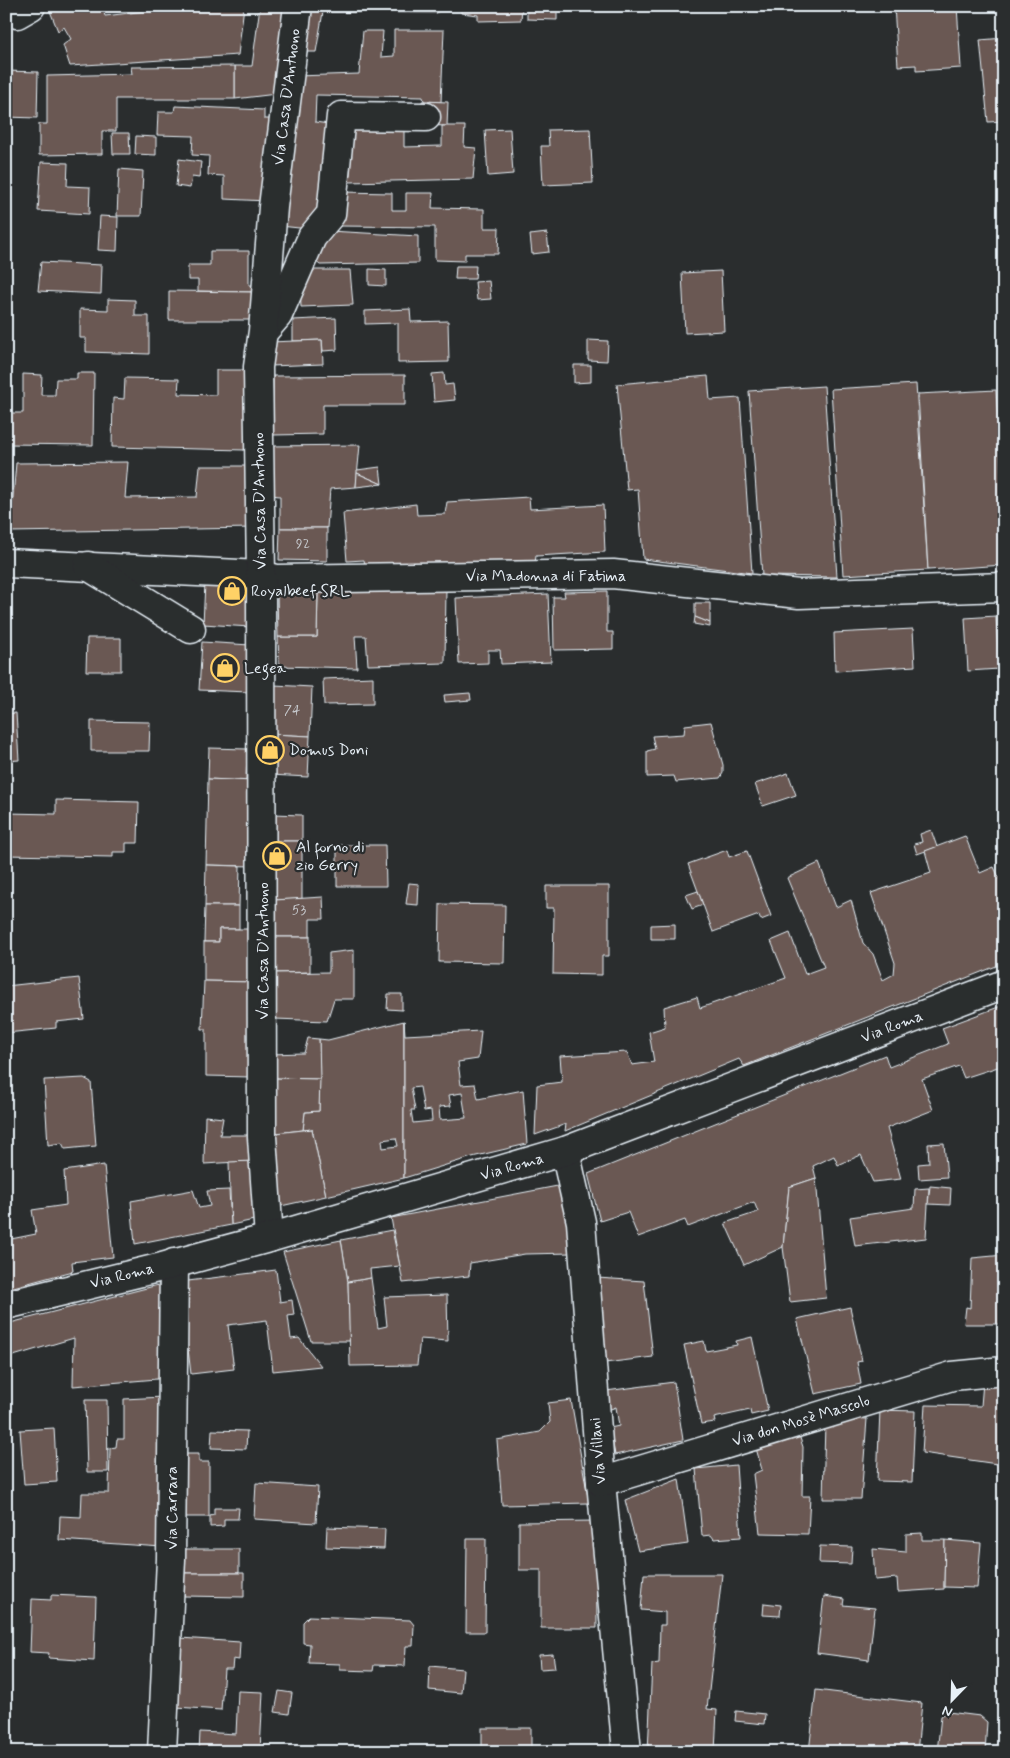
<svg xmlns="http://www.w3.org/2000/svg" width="1010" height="1758" viewBox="0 0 1010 1758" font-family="Mynerve,sans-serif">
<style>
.building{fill:#6a5953;stroke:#e8f1f8;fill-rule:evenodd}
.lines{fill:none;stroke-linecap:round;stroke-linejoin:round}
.minor-casing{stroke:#e8f1f8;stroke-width:31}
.secondary-casing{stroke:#e8f1f8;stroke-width:31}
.minor{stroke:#2a2d2e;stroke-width:28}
.secondary{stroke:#2a2d2e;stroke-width:28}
.labels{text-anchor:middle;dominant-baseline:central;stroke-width:4.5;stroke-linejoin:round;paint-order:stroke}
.number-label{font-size:14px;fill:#c8cbcf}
.street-label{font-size:16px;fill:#e8f1f8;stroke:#2a2d2e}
.poi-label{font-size:16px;fill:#e8f1f8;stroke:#2a2d2e;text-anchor:start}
</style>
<rect width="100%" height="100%" fill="#2a2d2e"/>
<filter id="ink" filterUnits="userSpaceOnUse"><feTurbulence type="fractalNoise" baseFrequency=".02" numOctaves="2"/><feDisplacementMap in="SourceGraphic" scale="10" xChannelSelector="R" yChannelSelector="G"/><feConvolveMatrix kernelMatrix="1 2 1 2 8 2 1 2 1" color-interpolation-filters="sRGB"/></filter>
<g filter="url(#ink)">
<g class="building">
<path d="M48,6H102L105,16L185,6H244L238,55L70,66L63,45L71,39L64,27L58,31Z"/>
<path d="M260,6H287L276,94L235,99V66H252Z"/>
<path d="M305,6H522L521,20L478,21V15L461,13V7H437V13L323,12L316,52H300Z"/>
<path d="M527,6H557V20L527,19Z"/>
<path d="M894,6H957L961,68L916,71V65L898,66Z"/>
<path d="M394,30H444L441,102L424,101L423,97L316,95L315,122L335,125L322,220L309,229L280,226L296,76L359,74L363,31H383L381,57L394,56Z"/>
<path d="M1004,38V121L988,122L980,40Z"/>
<path d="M235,66V99H116V131H102V154L39,155V124H47V76L132,74L131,67Z"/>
<path d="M6,71L38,72L37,118L6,117Z"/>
<path d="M422,101L448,102L447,126L422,125Z"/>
<path d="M175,106L264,110V119H271L267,201L224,199V176L208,175L209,156L192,155L193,136L157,135L158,112H174Z"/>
<path d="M354,122L404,131V147L442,146V126H465L464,147L476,148L473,179L349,182Z"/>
<path d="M510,129L513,174L488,176L485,130Z"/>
<path d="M590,129L593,183L543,185L541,146H549L548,130Z"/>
<path d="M112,133H129L130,154H113Z"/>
<path d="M136,136L156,137V155L135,154Z"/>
<path d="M179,159L201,162L199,178L192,177L190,188L176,186Z"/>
<path d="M41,162L68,163L67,186L90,187L89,214L38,211Z"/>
<path d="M119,169L143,171L141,216H117Z"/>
<path d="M341,192L392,193V210H406V193H433L432,208L484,209V228H499L498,254H465V261L435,260V227L340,226Z"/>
<path d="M100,216L118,217L117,251L98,250Z"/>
<path d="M329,231L418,236V263L320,265L314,260Z"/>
<path d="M547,233L549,252L532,254L530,235Z"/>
<path d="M210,251H249V285H254V292L198,291V280H188V265H210Z"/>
<path d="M41,262L102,265L101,294L38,291Z"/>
<path d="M456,266H476L475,279H455Z"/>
<path d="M369,269L386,270V286L369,285Z"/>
<path d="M307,270H350L353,305L301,307L300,286Z"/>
<path d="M721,271L724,331L685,333L682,273Z"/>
<path d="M489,281L491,299L477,300L475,282Z"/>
<path d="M169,291L254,292L255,320H169Z"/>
<path d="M108,299L135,300V316H149V354L86,352V338H80V309L108,310Z"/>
<path d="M410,309L411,322L448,321L449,362L398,363V323L365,324V311Z"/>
<path d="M336,318L337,350L323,351L322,340L293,341V320Z"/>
<path d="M322,340L323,364L270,366L269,342Z"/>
<path d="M588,340L608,341L607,361L588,360Z"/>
<path d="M574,365H591V382L574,383Z"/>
<path d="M216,370H246L245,450L112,447L113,398L124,399L125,378L179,379L178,394L216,395Z"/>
<path d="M77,373H94L93,445L6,444V413H23V374L42,375L41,395H55L56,379H77Z"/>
<path d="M444,373L445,385L453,384L455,400L434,402L432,374Z"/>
<path d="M405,375V405H323V434L273,435V376Z"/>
<path d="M708,376L710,400L740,398L752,573L643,559L638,489L627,490L617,384Z"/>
<path d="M916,384L928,570L843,575L831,389Z"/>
<path d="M824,386L837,577L762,576L749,391Z"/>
<path d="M996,390L1004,513V565L928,570L918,394Z"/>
<path d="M360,445L356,487L330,489L327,528H280V496L270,495V446Z"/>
<path d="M128,462L125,498L197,497L200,466H248L254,528L10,532L16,463Z"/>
<path d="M380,467L382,484L357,473V470Z"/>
<path d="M357,473L382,484L356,487Z"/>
<path d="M529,497L530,509L603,505L605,552L536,556L535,563L365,565L364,560L347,561L343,513L416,504L417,515L445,514L447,502Z"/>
<path d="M280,528H327V561L279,560Z"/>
<path d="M205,583L250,585V627L203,624Z"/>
<path d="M446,587L445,663L368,665L366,636H355L357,668L279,666L278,637H317L318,592Z"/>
<path d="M607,591V632H613V649L554,650L553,597H565L564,592Z"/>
<path d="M318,592L317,637H278L277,593Z"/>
<path d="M548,594L551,662L501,664L500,650H488V663L459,664L456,598Z"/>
<path d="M695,603H710V623L695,617Z"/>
<path d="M996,616L999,669L968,671L965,618Z"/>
<path d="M695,617L710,623V627L694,624Z"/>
<path d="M913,629L915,666L835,671L834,633Z"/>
<path d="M87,638H121V671H86Z"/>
<path d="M202,642L250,645L249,692L199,690Z"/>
<path d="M373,677V704L324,705L323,679Z"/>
<path d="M274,685L312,687L310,736L272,734Z"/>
<path d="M470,693L471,700L445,702L444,695Z"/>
<path d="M16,713L19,760L6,761V714Z"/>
<path d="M91,721L150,722L149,751H91Z"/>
<path d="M711,722L723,765V773L720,778L676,782L674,776L647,777V751L655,749L652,736L684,734L685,725Z"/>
<path d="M272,734L310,736L308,777L270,775Z"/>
<path d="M209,748L247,749L246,781L208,779Z"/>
<path d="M788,773L796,795L763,806L755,784Z"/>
<path d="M208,779L254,781L253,866L206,865Z"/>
<path d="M56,800L139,802L138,843H126V852H113V857L6,855V813L56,814Z"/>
<path d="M273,814L302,815V841H274Z"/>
<path d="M931,830L937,847L917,854L914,844L922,842L920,834Z"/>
<path d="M965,836L980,873L994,867L1004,888V963L744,1066L739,1059L565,1131L566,1124L535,1135L537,1085L562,1082L560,1056L627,1052L632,1065L654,1062L649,1032L665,1027L664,1007L697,997L700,1008L786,978L771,941L790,933L805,974L824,967L787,878L819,863L836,907L851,900L863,943L873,954L883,980L894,974L895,963L871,893L931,873L925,851Z"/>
<path d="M274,841H302V899L274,900Z"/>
<path d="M337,845H385L386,886H337Z"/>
<path d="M727,850L729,857L747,851L771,916L761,920L759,915L713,932L688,864Z"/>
<path d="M206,865L240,866L239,906H205Z"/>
<path d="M409,883L419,884L418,905L406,904Z"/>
<path d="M546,886H609V956H602V975L553,974L554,908H546Z"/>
<path d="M698,891L703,905L692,909L686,895Z"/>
<path d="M323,897L324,919H310V937H274V900Z"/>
<path d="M440,904L505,905L504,963L439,962Z"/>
<path d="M205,906H239V929H219V942H204Z"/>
<path d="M675,924V939H651V925Z"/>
<path d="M219,929H256L254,982L204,981V942H219Z"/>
<path d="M274,937H310V972L274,973Z"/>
<path d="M354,950V999H334L327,1021L275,1019L274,973L329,972V953Z"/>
<path d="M79,978L84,1019L56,1022V1028L6,1033V986Z"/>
<path d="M204,981L254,982L252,1077L206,1076V1029H202Z"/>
<path d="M388,994H402V1010L387,1009Z"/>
<path d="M1004,1005V1065L964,1078L959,1066L922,1079L933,1110L887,1128L901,1179L873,1182L861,1155L838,1165L834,1156L813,1166L816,1178L789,1187L783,1247L744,1265L725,1223L758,1212L754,1202L688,1227L685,1220L638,1237L628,1212L600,1221L588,1174L885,1055L889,1067L948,1044L942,1028Z"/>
<path d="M404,1021V1178L326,1196L312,1129L303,1130L305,1112L319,1111V1039L328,1040ZM396,1138L398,1146L383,1148L382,1140Z"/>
<path d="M404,1021L405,1035L481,1031L478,1059L458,1062L461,1085L475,1084L478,1099L523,1090L527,1144L472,1157L404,1178ZM420,1087L424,1111L431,1110L432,1121L413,1123L411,1110H415L411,1088ZM462,1093L466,1118L440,1120L439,1107L451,1106L449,1095Z"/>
<path d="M308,1038L319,1039L320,1079L272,1078L270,1054L304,1053Z"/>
<path d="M84,1078L91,1082L96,1146L65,1149L62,1143L48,1145L44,1080Z"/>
<path d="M272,1078L320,1079L319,1111L305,1112L303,1130L276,1133Z"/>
<path d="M205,1116L223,1118L220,1135H254V1161L204,1164Z"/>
<path d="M312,1129L326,1196L281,1206L276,1133Z"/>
<path d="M944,1143L947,1177L919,1179L918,1164L929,1163L928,1144Z"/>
<path d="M254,1161V1220L231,1225L229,1162Z"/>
<path d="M104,1165L113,1257L72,1262L73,1271L6,1289V1240L36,1234L32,1210L66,1205L64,1171Z"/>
<path d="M816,1178L826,1298L790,1302L783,1247L789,1187Z"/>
<path d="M568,1184L572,1253L525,1254L470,1263L469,1276L403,1283L391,1218Z"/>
<path d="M930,1186L951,1188L950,1205L928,1204Z"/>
<path d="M929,1188L926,1238L855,1246L850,1217L914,1208L915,1189Z"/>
<path d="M193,1190L199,1208L210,1206L207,1191L229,1190L231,1225L135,1244L131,1201Z"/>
<path d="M392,1230L400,1266L370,1269L371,1278L348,1282L341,1240Z"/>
<path d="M341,1240L348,1282L350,1341H311L283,1252Z"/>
<path d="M1004,1255V1324H964L966,1307L970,1308L972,1258Z"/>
<path d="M276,1270L280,1302L292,1300L294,1315L288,1316L291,1339L299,1338L321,1366L273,1371L267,1320L228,1325L234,1369L191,1374L180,1282Z"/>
<path d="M371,1278L378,1328L387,1326L384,1297L447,1295L448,1341L420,1339L417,1365L350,1366L348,1282Z"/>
<path d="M597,1278L644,1281L653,1357L605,1363Z"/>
<path d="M170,1282L169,1378L73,1386L74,1338L10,1357V1323Z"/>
<path d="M850,1307L862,1361L857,1362L861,1384L815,1394L797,1319Z"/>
<path d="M752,1337L768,1411L751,1415L750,1410L714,1418L715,1422L701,1424L684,1345L704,1341L706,1351L737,1345L736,1341Z"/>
<path d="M674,1382L683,1440L615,1455L610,1428L619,1426L616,1407L608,1410L606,1391Z"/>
<path d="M983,1382H1004V1465L922,1453L925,1405L981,1406Z"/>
<path d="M163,1397L162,1547L59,1540L60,1516L81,1517L82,1493H109L110,1448L116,1447L117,1439H124V1399Z"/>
<path d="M85,1400H107L108,1472H87Z"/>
<path d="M571,1400L589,1503L502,1505L497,1440L540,1432L550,1422L548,1403Z"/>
<path d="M880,1410L915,1411L912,1482L877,1481Z"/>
<path d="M840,1417L867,1419L861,1499H823L825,1423Z"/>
<path d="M54,1428L57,1482L24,1484L20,1430Z"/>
<path d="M212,1430L247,1431L246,1449L211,1448Z"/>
<path d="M799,1435L803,1447L802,1496H810L808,1534L760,1533L753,1474L762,1470L756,1448Z"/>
<path d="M183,1454H199V1462H209V1517H184Z"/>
<path d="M736,1465L741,1537L714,1539L711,1535L702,1536L696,1469Z"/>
<path d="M679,1479L688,1544L638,1551L625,1500Z"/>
<path d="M256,1483L318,1487L316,1523L254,1519Z"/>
<path d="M214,1508H239L238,1519H224V1526L210,1527V1516L214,1515Z"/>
<path d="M596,1521L597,1628H541V1570H519V1522Z"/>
<path d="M327,1527L385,1529L384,1549L326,1547Z"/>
<path d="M922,1533V1540H945L944,1589L898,1592L897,1578L875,1580L873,1549L906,1552V1534Z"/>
<path d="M467,1539H486L485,1632H466Z"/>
<path d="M945,1540L981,1543L977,1588L944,1587Z"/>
<path d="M820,1546L852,1547L851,1564L819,1563Z"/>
<rect x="184" y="1549" width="55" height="24"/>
<path d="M184,1573H244V1597L184,1596Z"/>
<path d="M644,1574H722L707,1709L717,1710L715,1752H648L652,1664L659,1663L660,1625H665V1612L641,1610Z"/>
<path d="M51,1595L96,1597L94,1661L48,1658L49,1653L30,1652L32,1599L51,1600Z"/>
<path d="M824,1596L844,1599L843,1605L875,1608L869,1660L817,1653Z"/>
<path d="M764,1603L781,1605L780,1616L763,1615Z"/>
<path d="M309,1616L410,1620L414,1625L413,1646H406L405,1666L374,1665L373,1671L340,1670V1664L309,1663L310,1644L303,1643V1622Z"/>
<path d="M180,1638L240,1642L239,1660L233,1659L232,1669H224L221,1710L176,1707Z"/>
<path d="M553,1654L555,1668L540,1669L539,1655Z"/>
<path d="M430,1666L463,1669L461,1693L429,1690Z"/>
<path d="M816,1690L922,1703L917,1752L854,1746L853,1752H809Z"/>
<path d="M238,1691L263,1692L260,1751L199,1752L200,1732L236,1734Z"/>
<path d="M279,1691L292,1693L289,1714L275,1712Z"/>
<path d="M736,1711L765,1714L764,1724L735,1721Z"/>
<path d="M948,1712L980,1716L987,1722L985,1752H937L941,1716Z"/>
<path d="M1002,1713L1004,1714V1752H999Z"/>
<rect x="482" y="1728" width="49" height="24"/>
</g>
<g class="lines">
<defs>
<g id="minor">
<path d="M17,14L31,6"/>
<path d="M265,330L278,315L312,237L331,214L341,116L426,117"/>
<path d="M6,563L261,575L277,579L613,574L799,594L1004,587"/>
<path d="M88,566L191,629"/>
<path d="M565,1151L581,1222L601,1482L627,1752"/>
<path d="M269,1238L262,1137L261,575L258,367L263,331L273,207L298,6"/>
<path d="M601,1482L952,1376L1004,1371"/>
<path d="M162,1752L171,1559L174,1263"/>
</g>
<path id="secondary" d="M6,1305L162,1267L269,1238L565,1151L1004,984"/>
</defs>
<use href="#minor" class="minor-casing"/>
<use href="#secondary" class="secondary-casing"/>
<use href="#minor" class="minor"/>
<use href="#secondary" class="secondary"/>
</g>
</g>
<defs>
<symbol id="shop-ring" viewBox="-11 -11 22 22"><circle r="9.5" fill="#2a2d2e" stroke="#ffd166" stroke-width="1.5"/><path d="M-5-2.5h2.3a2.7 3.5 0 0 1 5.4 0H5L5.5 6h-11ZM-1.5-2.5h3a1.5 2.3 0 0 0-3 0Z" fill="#ffd166"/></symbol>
</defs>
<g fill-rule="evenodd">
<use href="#shop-ring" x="216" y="575" width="32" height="32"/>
<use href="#shop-ring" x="209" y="652" width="32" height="32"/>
<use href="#shop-ring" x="254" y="734" width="32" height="32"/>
<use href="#shop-ring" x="261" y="840" width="32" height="32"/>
</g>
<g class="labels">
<g class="number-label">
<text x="303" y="544">92</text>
<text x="292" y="710">74</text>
<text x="299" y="910">53</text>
</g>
<g class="street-label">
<text transform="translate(287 97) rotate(-83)">Via Casa D'Antuono</text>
<text transform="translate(260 501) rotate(-91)">Via Casa D'Antuono</text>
<text x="546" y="576">Via Madonna di Fatima</text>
<text transform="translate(263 951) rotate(-90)">Via Casa D'Antuono</text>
<text transform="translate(892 1027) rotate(-21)">Via Roma</text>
<text transform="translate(512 1167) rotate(-16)">Via Roma</text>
<text transform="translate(122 1276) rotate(-14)">Via Roma</text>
<text transform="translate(801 1421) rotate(-17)">Via don Mosè Mascolo</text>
<text transform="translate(598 1451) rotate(-95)">Via Villani</text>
<text transform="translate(172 1508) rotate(-90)">Via Carrara</text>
</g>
<g class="poi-label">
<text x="251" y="591">Royalbeef SRL</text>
<text x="244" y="668">Legea</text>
<text x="289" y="750">Domus Doni</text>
<text x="296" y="847">Al forno di<tspan x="296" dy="18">zio Gerry</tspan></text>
</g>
</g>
<rect width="1010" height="1758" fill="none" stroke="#2a2d2e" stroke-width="25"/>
<rect x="12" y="12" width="985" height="1733" fill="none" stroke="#e8f1f8" stroke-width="2" filter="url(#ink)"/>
<g transform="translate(952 1700) rotate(203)" stroke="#2a2d2e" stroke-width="4" paint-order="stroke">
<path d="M0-4L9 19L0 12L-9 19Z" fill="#e8f1f8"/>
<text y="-8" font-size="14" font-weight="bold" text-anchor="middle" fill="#e8f1f8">N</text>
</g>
</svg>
